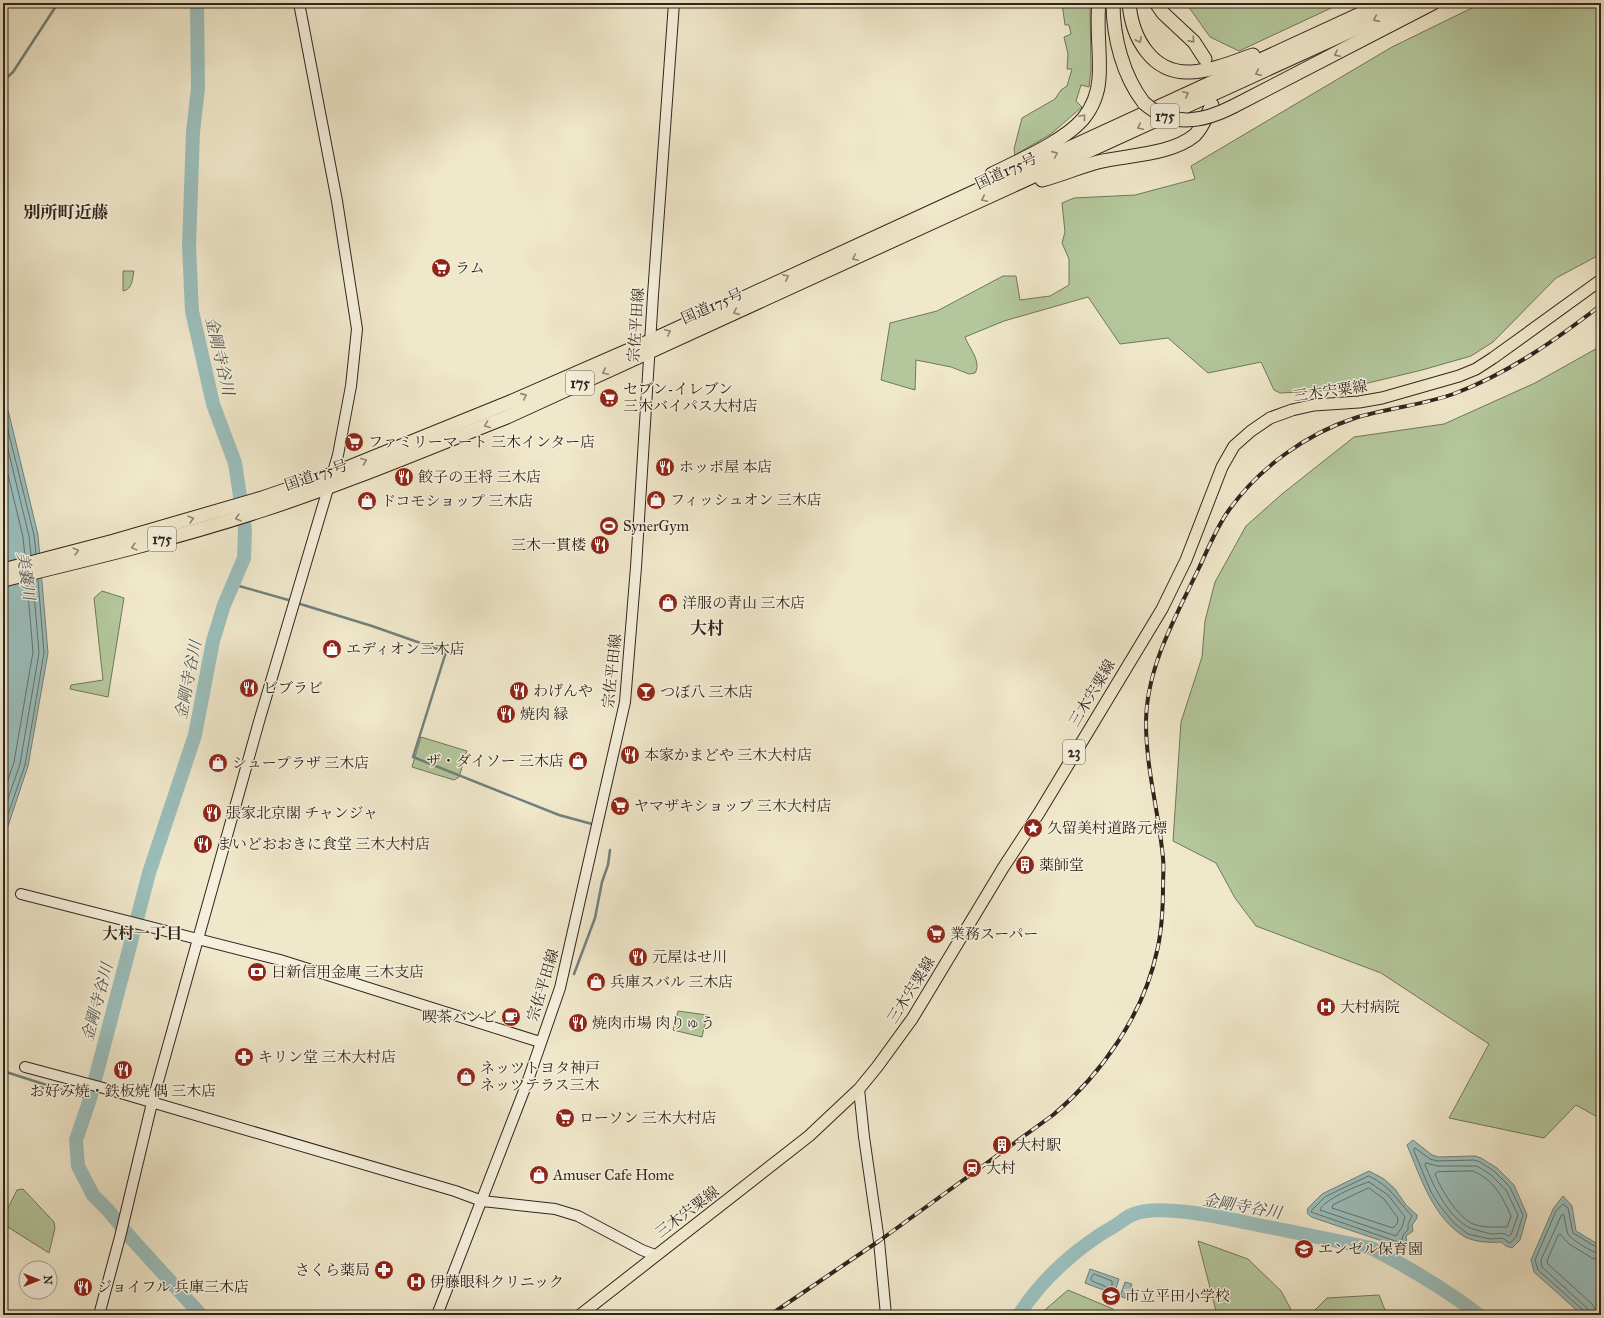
<svg xmlns="http://www.w3.org/2000/svg" width="1604" height="1318" viewBox="0 0 1604 1318" font-family="'IM FELL Great Primer','Noto Serif JP',serif">
<style>
.green{fill:#b4c79c;stroke:#72765c}
.water{fill:#9bbfbd;stroke:#70817d}
.lines{fill:none;stroke-linecap:round;stroke-linejoin:round}
.shore{stroke:#66726d;stroke-width:1}
.stream{stroke:#70817d;stroke-width:2.5}
.river{stroke:#9bbfbd;stroke-width:14}
.secondary-casing{stroke:#30251d;stroke-width:12}
.primary-casing{stroke:#30251d;stroke-width:13}
.highway-casing{stroke:#30251d;stroke-width:15}
.secondary{stroke:#f5f0dd;stroke-width:10}
.primary{stroke:#f0e8cb;stroke-width:11}
.highway{stroke:#f0e8cb;stroke-width:13}
.rail-casing{stroke:#30251d;stroke-width:4}
.rail{stroke:#f5f0dd;stroke-width:2.5;stroke-dasharray:8;stroke-linecap:butt}
.highway-bridge-casing{stroke:#30251d;stroke-width:15;stroke-linecap:butt}
.highway-bridge{stroke:#f0e8cb;stroke-width:13}
.oneway{stroke:#908674}
.labels{text-anchor:middle;dominant-baseline:central;stroke-width:3;stroke-linejoin:round;paint-order:stroke}
.shield{fill:#f5f0dd;stroke:#6b6257;stroke-width:1}
.shield-label{font-size:14px;font-weight:bold;fill:#30251d}
.street-label{font-size:15px;fill:#30251d;stroke:#f5f0dd}
.poi-label{font-size:15px;fill:#30251d;stroke:#f5f0dd;text-anchor:start}
.water-label{font-size:16px;font-style:italic;fill:#50534d;stroke:#f5f0dd}
.neighbourhood-label{font-size:16px;font-weight:bold;fill:#30251d;stroke:#f5f0dd}
.quarter-label{font-size:17px;font-weight:bold;fill:#30251d;stroke:#f5f0dd}
</style>
<rect width="100%" height="100%" fill="#f0e8cb"/>
<filter id="stains"><feTurbulence type="fractalNoise" baseFrequency=".005" numOctaves="4"/><feColorMatrix values="0 0 0 0 .2 0 0 0 0 .09 0 0 0 0 .02 0 0 0 .5 -.17"/></filter>
<radialGradient id="worn" r=".72"><stop offset=".6" stop-color="#630" stop-opacity="0"/><stop offset="1" stop-color="#630" stop-opacity=".3"/></radialGradient>
<g class="green">
<path d="M1062,3H1090L1091,70L1089,87L1081,85L1076,101L1082,107L1051,134L1015,155L1014,149L1022,118L1055,99L1061,90L1067,86L1072,69H1067L1068,54L1064,37L1071,34L1069,25H1065Z"/>
<path d="M1190,3H1342L1239,51L1210,37L1188,6Z"/>
<path d="M1482,3H1601V254L1556,278L1493,342L1471,356L1422,370L1339,390L1280,393L1274,390L1261,362L1208,373L1168,338L1120,344L1088,297L1004,321L965,337C969,348 982,362 975,373L969,374L951,367L916,360L915,390L881,380L890,323L937,311L1003,276H1016L1020,300L1050,296L1069,285V259L1062,243L1065,232L1062,203L1074,198L1135,195L1195,179L1191,166L1392,47Z"/>
<path d="M123,271H134C132,279 133,289 123,291Z"/>
<path d="M1601,346V1119L1576,1105L1544,1138L1449,1118L1489,1044L1381,973L1256,926L1235,898L1216,863L1173,841L1181,722L1202,657L1205,621L1215,582L1246,526L1282,494L1354,437L1444,424L1535,383Z"/>
<path d="M102,591L124,598L108,697L70,689L71,685L103,680L94,598Z"/>
<path d="M421,737L467,751L459,777L454,780L412,767Z"/>
<path d="M678,1011L707,1015L702,1037L673,1030Z"/>
<path d="M23,1189L54,1222L55,1228L49,1253L3,1224V1218L17,1190Z"/>
<path d="M1198,1241L1248,1259L1281,1291L1294,1315H1217Z"/>
<path d="M1068,1290L1113,1309V1315H1039Z"/>
<path d="M1379,1295L1387,1315H1310L1327,1298Z"/>
</g>
<g class="water">
<path d="M3,397L9,414L38,535L48,653L28,766L3,841Z"/>
<path d="M1413,1140L1432,1155L1438,1157L1475,1156L1481,1158L1497,1168L1514,1185L1527,1215L1520,1240L1512,1248L1506,1246L1501,1242C1491,1243 1475,1242 1465,1237C1433,1218 1421,1178 1407,1145Z"/>
<path d="M1369,1171L1384,1179L1395,1189L1406,1205L1417,1215V1218L1412,1225L1413,1231L1406,1236L1407,1245L1406,1249L1314,1218C1309,1216 1306,1214 1308,1208L1322,1194Z"/>
<path d="M1563,1196L1572,1206L1576,1231L1601,1246V1315H1582L1534,1272L1531,1260L1553,1209Z"/>
<path d="M1090,1269L1119,1279L1114,1294L1085,1283Z"/>
<path d="M1125,1282L1132,1284L1127,1299L1120,1296Z"/>
</g>
<g class="lines">
<g class="shore">
<path d="M3,410L34,535L36,554"/>
<path d="M3,429L29,536L31,555"/>
<path d="M3,454L23,537L25,557"/>
<path d="M3,795L14,762L33,652L27,582"/>
<path d="M3,813L20,764L39,653L33,581"/>
<path d="M3,829L25,765L44,653L38,579"/>
<path d="M1415,1148L1430,1159L1437,1161L1474,1160L1480,1162L1494,1171L1510,1187L1523,1215L1516,1237L1510,1243L1502,1238L1490,1239L1468,1234L1454,1223L1440,1206L1431,1192L1414,1151Z"/>
<path d="M1426,1163L1438,1166H1477L1491,1175L1506,1190L1518,1215L1511,1235L1509,1236C1503,1232 1498,1234 1491,1234C1486,1233 1481,1231 1476,1230C1451,1224 1434,1187 1425,1165Z"/>
<path d="M1473,1171C1493,1179 1503,1197 1511,1216L1507,1227C1496,1227 1484,1228 1473,1224C1457,1216 1441,1190 1435,1174L1437,1172Z"/>
<path d="M1369,1176C1391,1187 1396,1199 1412,1216L1408,1224V1230L1403,1235L1401,1243L1311,1212L1312,1210L1325,1197Z"/>
<path d="M1369,1182L1388,1195L1405,1217L1402,1227L1396,1236L1320,1210C1323,1200 1358,1185 1369,1182Z"/>
<path d="M1369,1188L1384,1199L1398,1218L1397,1224L1393,1228L1332,1208L1333,1205Z"/>
<path d="M1094,1274L1112,1281V1287L1109,1288L1092,1281L1091,1279Z"/>
<path d="M1585,1315L1583,1310L1538,1270L1535,1260L1556,1211L1563,1204L1568,1208L1573,1233L1598,1248L1601,1249"/>
<path d="M1590,1315L1587,1308L1542,1267L1541,1260L1562,1214L1564,1215C1565,1221 1566,1229 1568,1234C1571,1240 1595,1254 1601,1254"/>
<path d="M1596,1315L1595,1309L1592,1304L1548,1264L1547,1261L1558,1235L1560,1234L1569,1244L1592,1258L1601,1260"/>
</g>
<g class="stream">
<path d="M3,81L13,72L58,3"/>
<path d="M232,584L292,601"/>
<path d="M297,603L372,626L446,652L413,757L559,815L592,824"/>
<path d="M574,974L595,918L602,882L608,865L610,850"/>
<path d="M3,1071L90,1099"/>
</g>
<g class="river">
<path d="M197,3L198,88L193,132L189,246L192,311L213,404L235,463L245,529L244,558L224,605L213,641L195,735L149,873L90,1099L76,1140L78,1166L93,1195L108,1210L130,1237L201,1315"/>
<path d="M1019,1315C1042,1278 1079,1246 1116,1225C1122,1221 1128,1216 1134,1214C1161,1203 1229,1219 1258,1225C1295,1232 1333,1240 1371,1248C1408,1267 1445,1289 1479,1315"/>
</g>
<defs>
<g id="secondary">
<path d="M21,894L280,960L540,1042"/>
<path d="M25,1067L107,1089L455,1191L482,1201L555,1209L578,1216L642,1250L655,1255"/>
<path d="M859,1089L864,1137L879,1241L886,1315"/>
<path d="M99,1315L120,1237L152,1103L260,718L338,455L351,386L357,329L337,201L299,3"/>
<path d="M437,1315L527,1083L560,988L625,702L636,567L653,295L674,3"/>
</g>
<path id="primary" d="M580,1315L809,1136L859,1089L877,1067L912,1019L1003,868L1039,813L1162,609L1186,560L1222,467L1234,446L1251,431L1270,418L1292,410L1314,405L1359,402L1382,398L1459,376L1476,369L1493,358L1601,280"/>
<g id="highway">
<path d="M1113,3C1113,37 1123,76 1144,103"/>
<path d="M1129,3C1132,38 1152,74 1191,72C1212,71 1233,62 1253,55"/>
<path d="M1156,3L1163,13L1194,42L1205,59"/>
<path d="M1234,106L1433,3"/>
<path d="M992,174C1020,160 1063,142 1083,119C1092,108 1098,93 1099,79C1101,54 1096,28 1099,3"/>
<path d="M1042,180C1061,175 1079,167 1098,162C1128,155 1171,155 1195,135C1203,127 1207,115 1212,105"/>
<path d="M3,570L114,541L262,498L332,474L510,402L650,341L1384,3"/>
<path d="M3,580C90,559 178,538 263,510C346,483 426,449 507,417L1412,3"/>
</g>
</defs>
<use href="#secondary" class="secondary-casing"/>
<use href="#primary" class="primary-casing"/>
<use href="#highway" class="highway-casing"/>
<use href="#secondary" class="secondary"/>
<use href="#primary" class="primary"/>
<use href="#highway" class="highway"/>
<defs>
<path id="rail" d="M770,1315L879,1241L1053,1115C1102,1074 1144,1013 1157,951C1162,930 1163,907 1163,886C1163,877 1164,867 1163,858C1159,813 1146,769 1146,723C1146,668 1176,616 1199,568C1208,549 1216,528 1229,510C1259,468 1306,434 1355,418C1388,408 1424,405 1456,393C1509,373 1557,339 1601,305"/>
</defs>
<use href="#rail" class="rail-casing"/>
<use href="#rail" class="rail"/>
<defs>
<path id="highway-bridge" d="M1144,103C1173,128 1203,122 1234,106"/>
</defs>
<use href="#highway-bridge" class="highway-bridge-casing"/>
<use href="#highway-bridge" class="highway-bridge"/>
</g>
<defs><path id="oneway-chevron" d="M-2-3.5L2.5 0L-2 3.5" fill="none" stroke-width="1.6" stroke-linecap="round" stroke-linejoin="round"/></defs>
<g class="oneway">
<use href="#oneway-chevron" transform="translate(1376 19) rotate(156)"/>
<use href="#oneway-chevron" transform="translate(1139 40) rotate(64)"/>
<use href="#oneway-chevron" transform="translate(1192 40) rotate(48)"/>
<use href="#oneway-chevron" transform="translate(1337 54) rotate(153)"/>
<use href="#oneway-chevron" transform="translate(1258 73) rotate(156)"/>
<use href="#oneway-chevron" transform="translate(1186 94) rotate(-25)"/>
<use href="#oneway-chevron" transform="translate(1083 117) rotate(-50)"/>
<use href="#oneway-chevron" transform="translate(1140 127) rotate(155)"/>
<use href="#oneway-chevron" transform="translate(1055 154) rotate(-24)"/>
<use href="#oneway-chevron" transform="translate(984 199) rotate(155)"/>
<use href="#oneway-chevron" transform="translate(855 258) rotate(155)"/>
<use href="#oneway-chevron" transform="translate(786 277) rotate(-25)"/>
<use href="#oneway-chevron" transform="translate(736 312) rotate(156)"/>
<use href="#oneway-chevron" transform="translate(668 332) rotate(-25)"/>
<use href="#oneway-chevron" transform="translate(605 372) rotate(155)"/>
<use href="#oneway-chevron" transform="translate(524 396) rotate(-24)"/>
<use href="#oneway-chevron" transform="translate(487 425) rotate(158)"/>
<use href="#oneway-chevron" transform="translate(364 461) rotate(-22)"/>
<use href="#oneway-chevron" transform="translate(238 518) rotate(163)"/>
<use href="#oneway-chevron" transform="translate(191 519) rotate(-16)"/>
<use href="#oneway-chevron" transform="translate(134 547) rotate(165)"/>
<use href="#oneway-chevron" transform="translate(76 551) rotate(-15)"/>
</g>
<defs>
<symbol id="supermarket-disc" viewBox="-11 -11 22 22"><circle r="9.5" fill="#8f2418" stroke="#f5f0dd"/><path d="M-6-5.5h2.5l.6 2H6L4.5 2H-2.5L-4.4-4H-6ZM-1.5 3.2a1.3 1.3 0 1 0 .1 0ZM3 3.2a1.3 1.3 0 1 0 .1 0Z" fill="#fff"/></symbol>
<symbol id="restaurant-disc" viewBox="-11 -11 22 22"><circle r="9.5" fill="#8f2418" stroke="#f5f0dd"/><path d="M-5-6h1v4h1v-4h1v4h1v-4h1v5L-1.5 .5V6h-2V.5L-5-1ZM5-6V6H3V1.5H1.5Q1.5-4 5-6Z" fill="#fff"/></symbol>
<symbol id="shop-disc" viewBox="-11 -11 22 22"><circle r="9.5" fill="#8f2418" stroke="#f5f0dd"/><path d="M-5-2.5h2.3a2.7 3.5 0 0 1 5.4 0H5L5.5 6h-11ZM-1.5-2.5h3a1.5 2.3 0 0 0-3 0Z" fill="#fff"/></symbol>
<symbol id="stadium-disc" viewBox="-11 -11 22 22"><circle r="9.5" fill="#8f2418" stroke="#f5f0dd"/><path d="M0-5a6.5 5 0 1 0 0 10a6.5 5 0 1 0 0-10ZM-3.5-1.8h7v3.6h-7Z" fill="#fff"/></symbol>
<symbol id="bar-disc" viewBox="-11 -11 22 22"><circle r="9.5" fill="#8f2418" stroke="#f5f0dd"/><path d="M-6-5H6L.8 .8V4.5H3.5V6h-7V4.5H-.8V.8Z" fill="#fff"/></symbol>
<symbol id="sight-disc" viewBox="-11 -11 22 22"><circle r="9.5" fill="#8f2418" stroke="#f5f0dd"/><path d="M0-6L1.8-2.2L6-1.7L2.9 1.2L3.7 5.4L0 3.3L-3.7 5.4L-2.9 1.2L-6-1.7L-1.8-2.2Z" fill="#fff"/></symbol>
<symbol id="building-disc" viewBox="-11 -11 22 22"><circle r="9.5" fill="#8f2418" stroke="#f5f0dd"/><path d="M-4-6H4V6H1V3H-1V6H-4ZM-2.5-4.3h1.7v1.8h-1.7ZM.8-4.3h1.7v1.8H.8ZM-2.5-1h1.7V.8h-1.7ZM.8-1h1.7V.8H.8Z" fill="#fff"/></symbol>
<symbol id="bank-disc" viewBox="-11 -11 22 22"><circle r="9.5" fill="#8f2418" stroke="#f5f0dd"/><path d="M-6-4H6V4H-6ZM0-2.3a2.3 2.3 0 1 0 0 4.6a2.3 2.3 0 1 0 0-4.6Z" fill="#fff"/></symbol>
<symbol id="hospital-disc" viewBox="-11 -11 22 22"><circle r="9.5" fill="#8f2418" stroke="#f5f0dd"/><path d="M-5-5h3v3.5h4V-5h3V5h-3V1.5h-4V5h-3Z" fill="#fff"/></symbol>
<symbol id="cafe-disc" viewBox="-11 -11 22 22"><circle r="9.5" fill="#8f2418" stroke="#f5f0dd"/><path d="M-5.5-4.5H6V0H3Q3 3.5 0 3.5H-2.5Q-5.5 3.5-5.5 0ZM3-3.2v2h1.7v-2ZM-6 4.5H4V6H-6Z" fill="#fff"/></symbol>
<symbol id="pharmacy-disc" viewBox="-11 -11 22 22"><circle r="9.5" fill="#8f2418" stroke="#f5f0dd"/><path d="M-2-6h4v4h4v4h-4v4h-4v-4h-4v-4h4Z" fill="#fff"/></symbol>
<symbol id="station-disc" viewBox="-11 -11 22 22"><circle r="9.5" fill="#8f2418" stroke="#f5f0dd"/><path d="M-3-6H3Q5-6 5-4V2Q5 4 3 4L4.5 6H3L1.5 4h-3L-3 6H-4.5L-3 4Q-5 4-5 2V-4Q-5-6-3-6ZM-3.5-4v3h7v-3ZM-3.5 1v1.5H-2V1ZM2 1v1.5H3.5V1Z" fill="#fff"/></symbol>
<symbol id="school-disc" viewBox="-11 -11 22 22"><circle r="9.5" fill="#8f2418" stroke="#f5f0dd"/><path d="M0-5L7-2L0 1L-7-2ZM-4 1L0 2.5L4 1V4Q0 6-4 4Z" fill="#fff"/></symbol>
</defs>
<g fill-rule="evenodd">
<use href="#supermarket-disc" x="430" y="257" width="22" height="22"/>
<use href="#supermarket-disc" x="598" y="387" width="22" height="22"/>
<use href="#supermarket-disc" x="343" y="431" width="22" height="22"/>
<use href="#restaurant-disc" x="654" y="456" width="22" height="22"/>
<use href="#restaurant-disc" x="393" y="466" width="22" height="22"/>
<use href="#shop-disc" x="645" y="489" width="22" height="22"/>
<use href="#shop-disc" x="356" y="490" width="22" height="22"/>
<use href="#stadium-disc" x="598" y="515" width="22" height="22"/>
<use href="#restaurant-disc" x="589" y="534" width="22" height="22"/>
<use href="#shop-disc" x="657" y="592" width="22" height="22"/>
<use href="#shop-disc" x="321" y="638" width="22" height="22"/>
<use href="#restaurant-disc" x="238" y="677" width="22" height="22"/>
<use href="#restaurant-disc" x="508" y="680" width="22" height="22"/>
<use href="#bar-disc" x="635" y="681" width="22" height="22"/>
<use href="#restaurant-disc" x="495" y="703" width="22" height="22"/>
<use href="#restaurant-disc" x="619" y="744" width="22" height="22"/>
<use href="#shop-disc" x="567" y="750" width="22" height="22"/>
<use href="#shop-disc" x="207" y="752" width="22" height="22"/>
<use href="#supermarket-disc" x="609" y="795" width="22" height="22"/>
<use href="#restaurant-disc" x="201" y="802" width="22" height="22"/>
<use href="#sight-disc" x="1022" y="817" width="22" height="22"/>
<use href="#restaurant-disc" x="192" y="833" width="22" height="22"/>
<use href="#building-disc" x="1014" y="854" width="22" height="22"/>
<use href="#supermarket-disc" x="925" y="923" width="22" height="22"/>
<use href="#restaurant-disc" x="627" y="946" width="22" height="22"/>
<use href="#bank-disc" x="246" y="961" width="22" height="22"/>
<use href="#shop-disc" x="585" y="971" width="22" height="22"/>
<use href="#hospital-disc" x="1315" y="996" width="22" height="22"/>
<use href="#cafe-disc" x="500" y="1006" width="22" height="22"/>
<use href="#restaurant-disc" x="567" y="1012" width="22" height="22"/>
<use href="#pharmacy-disc" x="233" y="1046" width="22" height="22"/>
<use href="#restaurant-disc" x="112" y="1059" width="22" height="22"/>
<use href="#shop-disc" x="455" y="1066" width="22" height="22"/>
<use href="#supermarket-disc" x="554" y="1107" width="22" height="22"/>
<use href="#building-disc" x="991" y="1134" width="22" height="22"/>
<use href="#station-disc" x="961" y="1157" width="22" height="22"/>
<use href="#shop-disc" x="528" y="1164" width="22" height="22"/>
<use href="#school-disc" x="1293" y="1238" width="22" height="22"/>
<use href="#pharmacy-disc" x="373" y="1259" width="22" height="22"/>
<use href="#hospital-disc" x="405" y="1271" width="22" height="22"/>
<use href="#restaurant-disc" x="72" y="1276" width="22" height="22"/>
<use href="#school-disc" x="1100" y="1285" width="22" height="22"/>
</g>
<g class="labels">
<g class="shield">
<rect x="1151" y="104" width="28" height="24" rx="3"/>
<rect x="566" y="371" width="28" height="24" rx="3"/>
<rect x="148" y="527" width="28" height="24" rx="3"/>
<rect x="1063" y="740" width="22" height="24" rx="3"/>
</g>
<g class="shield-label">
<text x="1165" y="116">175</text>
<text x="580" y="383">175</text>
<text x="162" y="539">175</text>
<text x="1074" y="752">23</text>
</g>
<g class="street-label">
<text transform="translate(1006 171) rotate(-25)">国道175号</text>
<text transform="translate(712 306) rotate(-24)">国道175号</text>
<text transform="translate(636 325) rotate(-86)">宗佐平田線</text>
<text transform="translate(1330 391) rotate(-8)">三木宍粟線</text>
<text transform="translate(316 475) rotate(-19)">国道175号</text>
<text transform="translate(612 671) rotate(-84)">宗佐平田線</text>
<text transform="translate(1092 693) rotate(-59)">三木宍粟線</text>
<text transform="translate(543 985) rotate(-73)">宗佐平田線</text>
<text transform="translate(911 990) rotate(-58)">三木宍粟線</text>
<text transform="translate(687 1212) rotate(-37)">三木宍粟線</text>
</g>
<g class="poi-label">
<text x="455" y="268">ラム</text>
<text x="623" y="389">セブン-イレブン<tspan x="623" dy="17">三木バイパス大村店</tspan></text>
<text x="368" y="442">ファミリーマート 三木インター店</text>
<text x="679" y="467">ホッポ屋 本店</text>
<text x="418" y="477">餃子の王将 三木店</text>
<text x="670" y="500">フィッシュオン 三木店</text>
<text x="381" y="501">ドコモショップ 三木店</text>
<text x="623" y="526">SynerGym</text>
<text x="586" y="545" text-anchor="end">三木一貫楼</text>
<text x="682" y="603">洋服の青山 三木店</text>
<text x="346" y="649">エディオン三木店</text>
<text x="263" y="688">ビブラビ</text>
<text x="533" y="691">わげんや</text>
<text x="660" y="692">つぼ八 三木店</text>
<text x="520" y="714">焼肉 縁</text>
<text x="644" y="755">本家かまどや 三木大村店</text>
<text x="564" y="761" text-anchor="end">ザ・ダイソー 三木店</text>
<text x="232" y="763">シュープラザ 三木店</text>
<text x="634" y="806">ヤマザキショップ 三木大村店</text>
<text x="226" y="813">張家北京閣 チャンジャ</text>
<text x="1047" y="828">久留美村道路元標</text>
<text x="217" y="844">まいどおおきに食堂 三木大村店</text>
<text x="1039" y="865">薬師堂</text>
<text x="950" y="934">業務スーパー</text>
<text x="652" y="957">元屋はせ川</text>
<text x="271" y="972">日新信用金庫 三木支店</text>
<text x="610" y="982">兵庫スバル 三木店</text>
<text x="1340" y="1007">大村病院</text>
<text x="497" y="1017" text-anchor="end">喫茶バンビ</text>
<text x="592" y="1023">焼肉市場 肉りゅう</text>
<text x="258" y="1057">キリン堂 三木大村店</text>
<text x="480" y="1068">ネッツトヨタ神戸<tspan x="480" dy="17">ネッツテラス三木</tspan></text>
<text x="123" y="1091" text-anchor="middle">お好み焼・鉄板焼 偶 三木店</text>
<text x="579" y="1118">ローソン 三木大村店</text>
<text x="1016" y="1145">大村駅</text>
<text x="986" y="1168">大村</text>
<text x="553" y="1175">Amuser Cafe Home</text>
<text x="1318" y="1249">エンゼル保育園</text>
<text x="370" y="1270" text-anchor="end">さくら薬局</text>
<text x="430" y="1282">伊藤眼科クリニック</text>
<text x="97" y="1287">ジョイフル 兵庫三木店</text>
<text x="1125" y="1296">市立平田小学校</text>
</g>
<g class="water-label">
<text transform="translate(220 356) rotate(77)">金剛寺谷川</text>
<text transform="translate(26 576) rotate(82)">美嚢川</text>
<text transform="translate(188 680) rotate(-79)">金剛寺谷川</text>
<text transform="translate(97 1002) rotate(-75)">金剛寺谷川</text>
<text transform="translate(1242 1206) rotate(10)">金剛寺谷川</text>
</g>
<g class="neighbourhood-label">
<text x="142" y="933">大村一丁目</text>
</g>
<g class="quarter-label">
<text x="66" y="212">別所町近藤</text>
<text x="707" y="628">大村</text>
</g>
</g>
<rect width="1604" height="1318" fill="none" stroke="#f0e8cb" stroke-width="16"/>
<rect x="4" y="4" width="1596" height="1310" fill="none" stroke="#30251d" stroke-width="2"/>
<rect x="8" y="8" width="1588" height="1302" fill="none" stroke="#30251d"/>
<g transform="translate(38 1280) rotate(90)"><circle r="19" fill="#f5f0dd" stroke="#a69f90"/>
<path d="M0-3L7 15L0 10L-7 15Z" fill="#8f2418"/>
<text y="-6" font-size="11" font-weight="bold" text-anchor="middle" fill="#30251d">N</text>
</g>
<rect width="100%" height="100%" filter="url(#stains)"/>
<rect width="100%" height="100%" fill="url(#worn)"/>
</svg>
